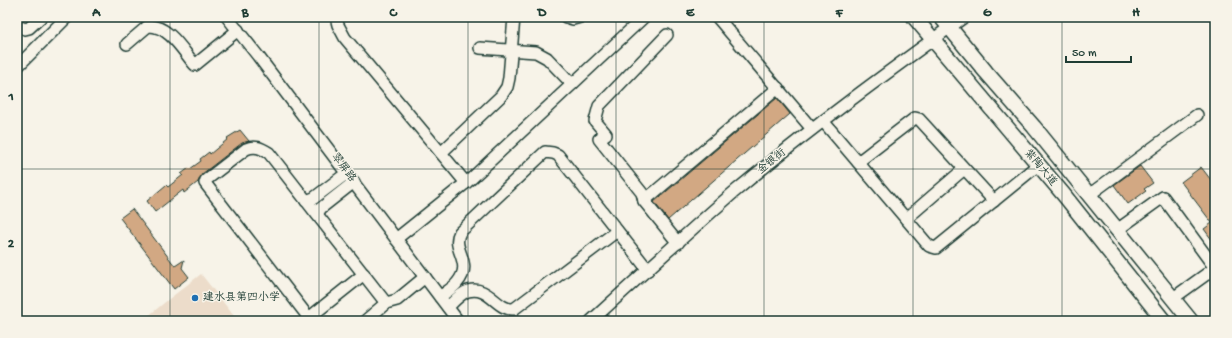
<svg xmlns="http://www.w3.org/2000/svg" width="1232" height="338" viewBox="0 0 1232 338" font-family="'Gochi Hand','LXGW WenKai TC',sans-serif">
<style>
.built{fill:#ecdcca}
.building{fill:#d2a883;stroke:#1f3d34}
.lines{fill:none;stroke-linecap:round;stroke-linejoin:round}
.minor-casing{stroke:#1f3d34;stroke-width:14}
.major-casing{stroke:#1f3d34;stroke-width:17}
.minor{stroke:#f7f3e8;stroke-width:11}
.major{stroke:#f7f3e8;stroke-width:14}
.grid{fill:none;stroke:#1f3d34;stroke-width:1;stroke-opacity:0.55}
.poi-dot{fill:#1f6fb2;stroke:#f7f3e8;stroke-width:1.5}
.labels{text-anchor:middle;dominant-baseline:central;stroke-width:3;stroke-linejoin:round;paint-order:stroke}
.street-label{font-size:11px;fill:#1f3d34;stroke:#f7f3e8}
.poi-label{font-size:11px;fill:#1f3d34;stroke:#f7f3e8;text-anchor:start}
.neatline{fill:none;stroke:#1f3d34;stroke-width:1.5}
.grid-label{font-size:13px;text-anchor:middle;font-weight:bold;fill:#1f3d34}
</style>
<rect width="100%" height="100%" fill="#f7f3e8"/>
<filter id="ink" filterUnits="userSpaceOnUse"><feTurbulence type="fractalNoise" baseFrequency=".025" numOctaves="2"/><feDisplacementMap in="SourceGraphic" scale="8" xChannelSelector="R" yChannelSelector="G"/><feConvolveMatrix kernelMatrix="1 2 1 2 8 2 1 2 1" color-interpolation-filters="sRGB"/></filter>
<g filter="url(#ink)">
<path class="built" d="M201,274L238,321H142L169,299Z"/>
<g class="building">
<path d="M777,98L790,114L668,220L654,202Z"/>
<path d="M240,130L249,141L242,143L202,174L198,182L184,193L183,190L155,212L147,201L166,185L168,187L183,175L181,174L189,168L190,169L201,161L200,159L209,152L210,154L228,139L227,138Z"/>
<path d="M1140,166L1153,183L1144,189L1146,191L1128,204L1114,185Z"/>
<path d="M1201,167L1211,180L1215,177V244L1204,229L1212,223L1181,182Z"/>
<path d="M132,209L175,266L184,260L182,268L189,277L174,289L120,218Z"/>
</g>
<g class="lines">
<defs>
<g id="minor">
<path d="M227,17L258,56L458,321"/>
<path d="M336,17L338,25L345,38L466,183"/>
<path d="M566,17L573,19L580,17"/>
<path d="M717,17L812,129"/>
<path d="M17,26L25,29L29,28L41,17"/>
<path d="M667,35L599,106L595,121L606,134L599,139L642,193L644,201L678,243"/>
<path d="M127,44L148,26C169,25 183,51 195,65L238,30"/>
<path d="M480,48L536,52L547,58L572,84"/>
<path d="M17,67L67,17"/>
<path d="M823,121L929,246L936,248L1038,165"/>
<path d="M441,153L501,96L507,87L509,78L514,17"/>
<path d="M858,162L915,118L919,119L994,201"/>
<path d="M1089,195L1197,115"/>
<path d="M306,201L314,198L347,173"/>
<path d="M644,201L778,88"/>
<path d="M317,214L321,208L354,182"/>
<path d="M906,219L964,169"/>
<path d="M1117,230L1163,197L1215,268"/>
<path d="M396,239L472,178L644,17"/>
<path d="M440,297C446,292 453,288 457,283C475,262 450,250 460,232L545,152L553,153L558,155L648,270"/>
<path d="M1172,299L1215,268"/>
<path d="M448,307C453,302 461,293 468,291C489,285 497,311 514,309L617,231"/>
<path d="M309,318L205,183L206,180L246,149C255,145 261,148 269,153L386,303"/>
<path d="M305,321L364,274"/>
<path d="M365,321L386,303L397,300L425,277"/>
<path d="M591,321C638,278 685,235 733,193C807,131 885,74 964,17"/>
</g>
<g id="major">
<path d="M914,17L1064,195L1164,321"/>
<path d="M941,17L986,72L1034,127L1191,321"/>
</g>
</defs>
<use href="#minor" class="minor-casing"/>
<use href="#major" class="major-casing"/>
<use href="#minor" class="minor"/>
<use href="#major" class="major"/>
</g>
</g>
<path class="grid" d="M170,17V321M319,17V321M468,17V321M616,17V321M764,17V321M913,17V321M1062,17V321M17,169H1215"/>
<circle class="poi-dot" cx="195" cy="298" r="4"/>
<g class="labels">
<g class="street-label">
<text transform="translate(772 162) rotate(-39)">金银街</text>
<text transform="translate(343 168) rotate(53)">翠屏路</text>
<text transform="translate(1040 168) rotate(50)">紫陶大道</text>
</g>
<g class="poi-label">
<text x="203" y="298">建水县第四小学</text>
</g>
</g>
<rect width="1232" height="338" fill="none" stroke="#f7f3e8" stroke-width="44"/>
<path d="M1066 56v6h65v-6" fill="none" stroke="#1f3d34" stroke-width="2"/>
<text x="1072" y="56" font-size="12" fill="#1f3d34" stroke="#f7f3e8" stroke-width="3" paint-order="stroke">50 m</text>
<rect x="22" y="22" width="1188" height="294" class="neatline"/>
<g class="grid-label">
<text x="96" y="16">A</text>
<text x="245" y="16">B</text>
<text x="393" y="16">C</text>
<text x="542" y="16">D</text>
<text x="690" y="16">E</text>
<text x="839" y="16">F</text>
<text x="987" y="16">G</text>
<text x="1136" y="16">H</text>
<text x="11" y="100">1</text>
<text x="11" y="247">2</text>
</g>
</svg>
